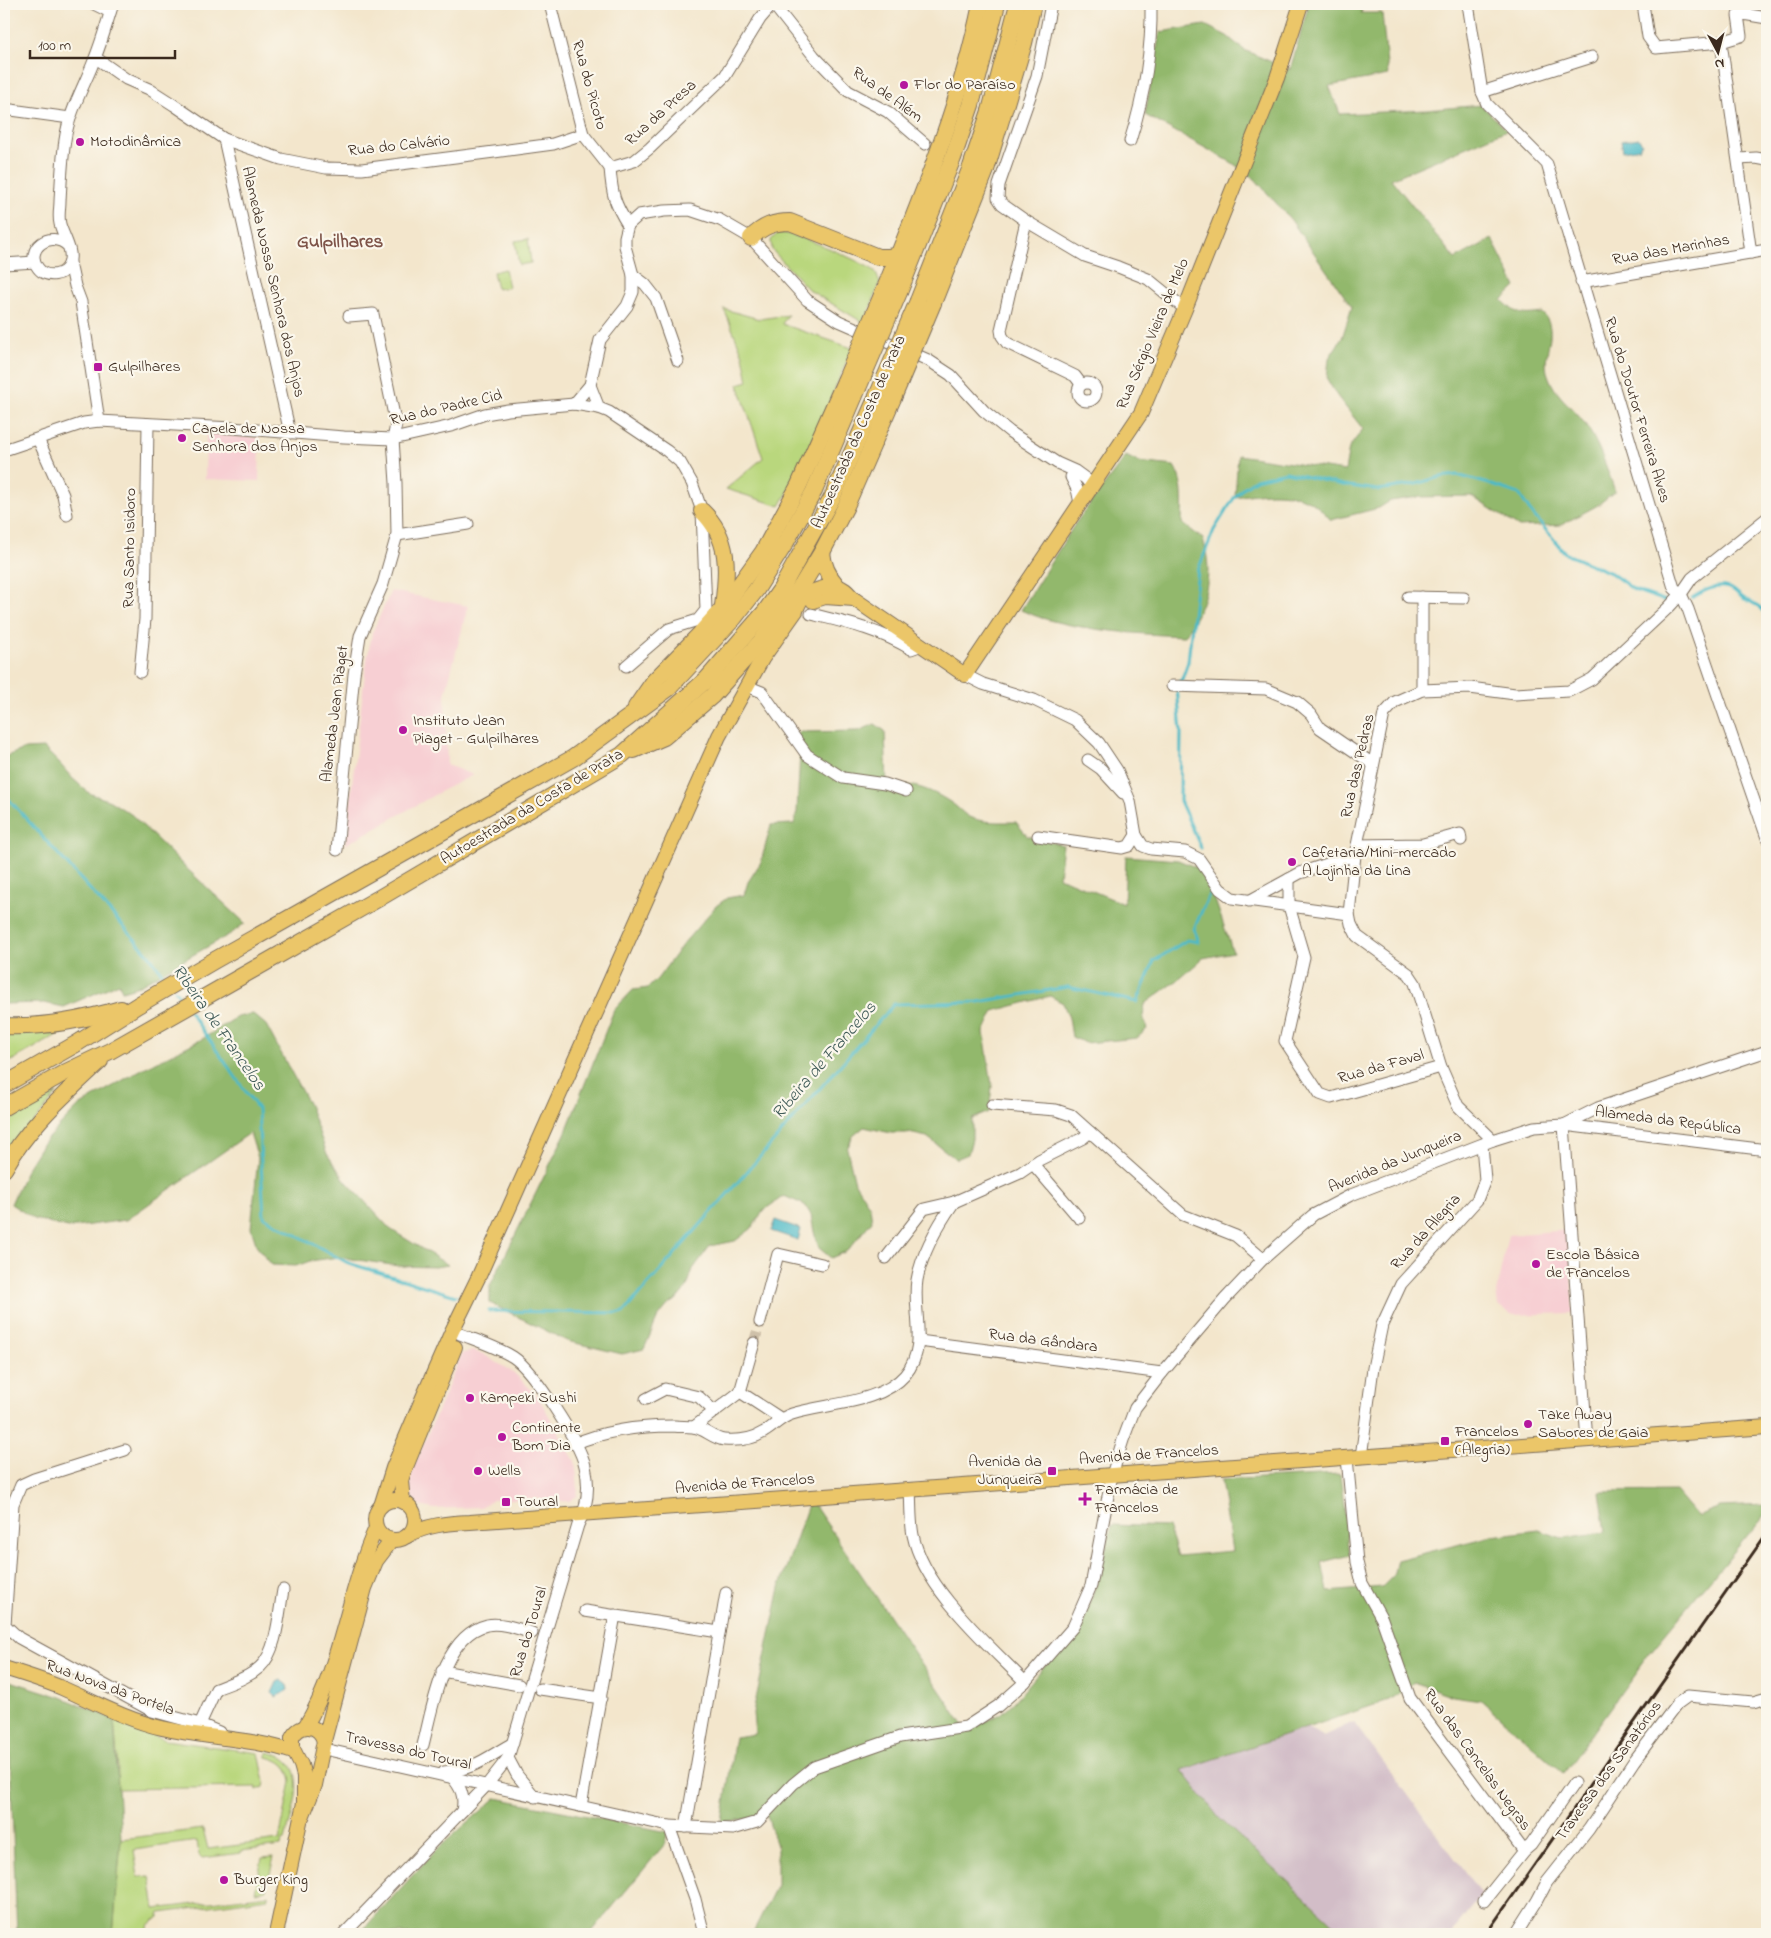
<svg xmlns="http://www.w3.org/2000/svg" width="1771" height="1938" viewBox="0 0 1771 1938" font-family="'Indie Flower',sans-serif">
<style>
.built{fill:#f7cfd3}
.industrial{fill:#d2bdc7}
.green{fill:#b9d77d;stroke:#7a804e}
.forest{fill:#92b86c;stroke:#667145}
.water{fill:#4cbac7;stroke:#447272}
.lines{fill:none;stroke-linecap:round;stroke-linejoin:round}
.stream{stroke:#4cbac7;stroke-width:3}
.minor-tunnel{stroke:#cec0a9;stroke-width:11;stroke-dasharray:11 5.5;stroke-linecap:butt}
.minor-casing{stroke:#7b6c5b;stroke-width:13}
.major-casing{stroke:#7b6c5b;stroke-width:16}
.highway-casing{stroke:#7b6c5b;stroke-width:18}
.minor{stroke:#fff;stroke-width:11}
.major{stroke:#ebc669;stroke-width:14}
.highway{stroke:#ebc669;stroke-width:16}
.rail{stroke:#3b2a1e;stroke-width:3}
.highway-bridge-casing{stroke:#7b6c5b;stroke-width:18;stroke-linecap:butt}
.highway-bridge{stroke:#ebc669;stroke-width:16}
.poi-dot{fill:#b5179e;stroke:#fbf7ec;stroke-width:2}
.labels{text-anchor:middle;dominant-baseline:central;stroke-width:4.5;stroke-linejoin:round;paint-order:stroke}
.street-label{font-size:16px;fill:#3b2a1e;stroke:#fbf7ec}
.poi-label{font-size:16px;fill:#3b2a1e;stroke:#fbf7ec;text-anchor:start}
.water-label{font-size:18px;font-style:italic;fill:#415c59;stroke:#fbf7ec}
.quarter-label{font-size:19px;font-weight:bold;fill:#7e5449;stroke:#fbf7ec}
</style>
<rect width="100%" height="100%" fill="#fbf7ec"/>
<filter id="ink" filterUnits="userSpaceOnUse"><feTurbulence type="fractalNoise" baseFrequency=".02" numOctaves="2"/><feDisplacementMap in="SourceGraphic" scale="10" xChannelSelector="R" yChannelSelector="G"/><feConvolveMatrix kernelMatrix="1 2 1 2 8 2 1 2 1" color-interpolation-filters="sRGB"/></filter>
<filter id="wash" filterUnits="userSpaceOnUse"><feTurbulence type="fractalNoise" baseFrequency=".0096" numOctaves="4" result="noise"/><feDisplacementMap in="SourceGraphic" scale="20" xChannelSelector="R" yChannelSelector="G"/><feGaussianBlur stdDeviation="1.12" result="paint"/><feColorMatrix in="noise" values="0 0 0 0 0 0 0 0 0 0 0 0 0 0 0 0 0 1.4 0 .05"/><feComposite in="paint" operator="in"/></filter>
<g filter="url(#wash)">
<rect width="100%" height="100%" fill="#f3e6cc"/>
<g class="built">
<path d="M206,434L260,438L259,481L205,479Z"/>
<path d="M391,591L468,606L445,695L447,765L473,775L445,789L345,845L366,665L372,633Z"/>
<path d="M1569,1230L1573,1313L1513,1315L1498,1306L1496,1293L1508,1235Z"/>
<path d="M472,1351L483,1354L514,1373L537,1395L575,1461L578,1489L577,1496L569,1501L549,1502L537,1498L493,1500L481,1507L434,1509L419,1506L412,1497L410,1487V1476L460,1358L463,1353Z"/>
</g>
<path class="industrial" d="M1354,1722L1482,1895L1451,1934H1345L1219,1818L1182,1770L1307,1728L1323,1736Z"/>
<g class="green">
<path d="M778,233C794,231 860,261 875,271L880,283L864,323L809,290L772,250L771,240Z"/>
<path d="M528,239L531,263L519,265L515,241Z"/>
<path d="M505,269L509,287L497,289L493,272Z"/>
<path d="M724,309L759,319L788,315L782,324L852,348L801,469L780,506L726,489L763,458L738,384L748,381L743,355Z"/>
<path d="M61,1029L64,1031L4,1065V1033Z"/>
<path d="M57,1093L4,1160V1124Z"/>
<path d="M114,1719L165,1740L259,1753L265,1782L264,1787L257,1790L256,1787L117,1789L118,1768Z"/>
<path d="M267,1752C314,1761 293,1808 285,1840L282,1841L281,1846L241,1851V1853L202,1858L199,1855L197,1841L134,1850L138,1877L150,1876L155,1909L268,1895V1898L160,1913L159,1917L149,1925L146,1934H113L121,1839L203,1829L208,1849L279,1840L291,1782C289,1766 282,1761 267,1757Z"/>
<path d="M274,1857L269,1878L265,1877L263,1880V1885L267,1886L266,1890L255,1892L262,1858Z"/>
</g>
<g class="forest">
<path d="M1309,4H1364L1361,13H1382L1388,75L1329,86L1340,114L1427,110L1481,105L1507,130L1391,179L1455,259L1492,239L1516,287L1502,300C1517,315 1521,316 1542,313C1561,331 1540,354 1548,375C1554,395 1573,407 1585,424C1599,443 1607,469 1615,491L1598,505L1561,525L1519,527L1471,496L1418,497L1390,501L1379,508L1331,520C1326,515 1320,508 1314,504C1290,488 1261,493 1235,497L1238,455L1345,471L1349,448L1363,429L1337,396L1327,379L1329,358L1342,338L1352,307L1291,220L1255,179L1231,162L1145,115L1160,32L1205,25L1227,36L1244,50L1290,70Z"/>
<path d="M1126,456L1138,462L1174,466C1185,483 1182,504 1182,523L1203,539C1214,577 1206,604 1184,636C1138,634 1063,630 1021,610L1075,524Z"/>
<path d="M875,724L885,731L887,785C910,782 930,789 950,802C957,806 962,813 969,817C982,823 1001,822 1016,822L1027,836L1063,845L1059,877L1124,904L1126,856L1178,860L1205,871L1233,952L1203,958L1182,977L1145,1004L1143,1017L1147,1029L1137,1038L1086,1043L1072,1037L1069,1018L1063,1003L1050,996L994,1011L984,1032L992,1086L989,1112L972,1119V1139L968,1154L956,1159L927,1137L909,1133H891L864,1127L853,1136L847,1149L855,1183L870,1207L872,1221L847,1251L831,1258L819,1248L814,1232L811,1215L805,1205L784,1196L764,1210L751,1229L735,1241L710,1246L693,1269L687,1287L676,1300L667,1306L657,1319L644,1349L622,1354L567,1341L490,1303V1286L565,1134L614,1010L633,990L648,988L658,978L683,944L716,906L727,898L744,895L748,882L761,862L771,825L794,824L797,812L800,752L793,739L798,732L858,731Z"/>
<path d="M44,748L60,764L72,778L89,793L110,801L132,815L184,866L245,923L232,933L136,987L122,991L119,983L64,1007L44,1003L4,1004V757L25,749Z"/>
<path d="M253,1014L266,1025L309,1105L327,1154L345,1180L390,1229L448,1265L435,1267L398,1266L339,1257L310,1261L296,1266L272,1265L257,1247L251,1228L258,1158L250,1133L126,1220L68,1228L34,1219L11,1204L26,1170L43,1143L79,1106L142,1069L204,1038L237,1017Z"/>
<path d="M1340,1474L1350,1555L1322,1562L1328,1592L1382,1587L1393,1576L1397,1560L1492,1536L1539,1530L1562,1538L1606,1532L1600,1492L1676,1491L1697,1516L1720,1507L1767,1505V1512L1648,1655L1563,1773L1481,1700L1453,1696L1414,1682L1389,1700L1182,1770L1219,1818L1345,1934H752L777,1885V1846L767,1816L722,1822L735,1737L755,1734L753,1713L781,1583L810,1499L964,1726L982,1723L1001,1714L1015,1701L1063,1644L1081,1630L1099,1576L1112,1525L1168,1527L1178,1556L1232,1551L1221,1480Z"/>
<path d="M7,1680L61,1697L114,1719L121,1839L113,1934H17Z"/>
<path d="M496,1798L668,1832L664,1845L590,1934H359L435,1851Z"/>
</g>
<g class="water">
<path d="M1639,138L1642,144L1640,145V148L1623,151L1621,141Z"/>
<path d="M775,1220L801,1229L798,1240L771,1231Z"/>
<path d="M281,1680L287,1684L288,1690L276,1697L272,1693L277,1682Z"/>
</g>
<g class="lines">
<g class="stream">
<path d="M1692,598C1703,591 1716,584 1729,588C1735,589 1740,597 1745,599C1753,603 1762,607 1767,615"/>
<path d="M1179,682L1182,679L1188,662L1198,570L1214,530L1234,498L1243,488L1256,479L1286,472L1343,485L1378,490L1416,484L1440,477L1457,475L1489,484L1519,494L1530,511L1566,554L1611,573L1634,590L1666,601"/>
<path d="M1177,688L1181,732L1180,801L1201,848"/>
<path d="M4,794L149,955L168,981"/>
<path d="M175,990L184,1003"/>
<path d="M189,1011L258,1109L264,1217L348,1263L456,1296"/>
<path d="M489,1311L623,1313L894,1004L978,1002L1068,987L1137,1002L1154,961L1187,940L1199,942L1194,929L1211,890"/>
</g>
</g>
</g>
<g filter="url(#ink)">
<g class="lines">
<path class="minor-tunnel" d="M754,1343L760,1322"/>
<defs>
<g id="minor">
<path d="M94,4L110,12"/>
<path d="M550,4L583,134L610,168"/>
<path d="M773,4L814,56L848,91L888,112L925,144"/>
<path d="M1051,4L1037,76L999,185L998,198L1002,204L1026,221L1085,256L1118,267L1148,279L1185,309"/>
<path d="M1468,4L1482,92L1487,104L1547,164L1674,588L1681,594L1688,609L1767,838"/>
<path d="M1643,4L1648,37L1656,48L1721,42L1741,36L1738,15L1743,14L1767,18"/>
<path d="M1721,42L1751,253"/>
<path d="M96,58L126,79L149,89L174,105L224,139L281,159L326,168L362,169L494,152L553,144L583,134"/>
<path d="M1482,92L1592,57"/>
<path d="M4,109L70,118"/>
<path d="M224,139L290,433"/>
<path d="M1130,141C1144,97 1152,50 1151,4"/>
<path d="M1739,159L1756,158L1767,160"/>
<path d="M610,168L634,161L650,148L725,76L760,19L773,4"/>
<path d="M1026,221L1001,330L1002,336L1007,343L1075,376L1081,384"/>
<path d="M628,225L639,215L664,211L690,210L720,220L751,238L807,300L839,321L928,360L951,375L984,411L1010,432L1057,463L1075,471L1086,479L1091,486"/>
<path d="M68,246C50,229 24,249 38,268C46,279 65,276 69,264C74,251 63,236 60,224C58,217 60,208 60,201C61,181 62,160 65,140C69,111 85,85 95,58C102,41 107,22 113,4"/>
<path d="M70,263L75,286L81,302L99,421"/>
<path d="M4,264L35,262"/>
<path d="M633,275L645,284L656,298L678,361"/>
<path d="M1581,282L1767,250"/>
<circle cx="1087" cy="392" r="9"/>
<path d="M590,385L599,408"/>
<path d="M574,404L590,385L600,340L627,306L633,292V275L625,246V237L628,225C614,203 612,194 610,168"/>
<path d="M38,439L63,495L67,515"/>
<path d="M4,450L84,423L99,421L232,428L344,437L393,439L451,426L485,414L508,410L574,404L599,408L609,412L667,451L680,462L692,483L702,511L706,610L698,620L669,629L626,666"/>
<path d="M1071,477L1077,489L1080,503"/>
<path d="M397,535L468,524"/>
<path d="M1408,597L1464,598"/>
<path d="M811,614C848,623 877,629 911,649L922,645"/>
<path d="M140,672L145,619L148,424"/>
<path d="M965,675L983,684L1034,700L1075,720L1099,743L1117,770L1130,801L1136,835L1143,846L1151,849L1185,852L1199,859L1220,889L1232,898L1349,914"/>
<path d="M747,686L762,692L807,755L843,778L885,784L906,791"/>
<path d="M1172,686L1266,689L1297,702L1311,714L1320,728L1373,764"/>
<path d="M1422,690V597"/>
<path d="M1088,760L1101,769L1123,793"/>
<path d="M1038,836L1122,848L1129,846L1136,835"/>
<path d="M1357,845L1423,844L1460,834L1461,840"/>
<path d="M337,850L354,674L360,636L383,584L397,535L396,483L393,439L396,425L373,314L349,316"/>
<path d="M1289,879V906L1304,957L1285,1041L1320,1094L1331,1098L1441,1067"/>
<path d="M1249,901L1300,873L1355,855"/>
<path d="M992,1105L1056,1110L1071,1115L1183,1215L1236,1236L1263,1259"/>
<path d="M1564,1125L1587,1441"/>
<path d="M1564,1125L1598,1108L1767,1051"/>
<path d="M1493,1140L1458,1106L1441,1067L1415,983L1409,974L1357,936L1351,924L1349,914L1355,855L1384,714L1395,702L1422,690L1470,688L1515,694L1569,691L1592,679L1669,607L1681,594L1692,578L1767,518"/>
<path d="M1033,1164L1079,1218"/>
<path d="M886,1258L924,1209L954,1202L1020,1173L1039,1160L1083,1138L1090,1132"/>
<path d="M760,1322L778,1254L822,1264"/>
<path d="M919,1341L1162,1373"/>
<path d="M740,1392L754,1343"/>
<path d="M646,1399L665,1389L699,1397L715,1412"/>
<path d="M694,1427L740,1392L780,1418"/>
<path d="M574,1444C606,1430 640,1426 674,1426C680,1427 687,1426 693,1427C704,1428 713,1439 724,1440C737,1441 753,1439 764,1432C775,1426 779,1418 792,1414C826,1403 880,1404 905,1375C929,1346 912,1312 917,1280C922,1252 938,1225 954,1202"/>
<path d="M125,1450L34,1479L21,1485L13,1504L5,1625L19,1638L152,1711L200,1724L219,1732L223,1739"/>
<path d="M1361,1457L1373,1368L1382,1325L1401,1284L1477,1200L1485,1180L1482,1145"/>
<path d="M1347,1458L1357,1562L1362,1583L1382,1619L1410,1698L1524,1851"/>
<path d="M910,1489C911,1504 910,1520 913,1535C924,1589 987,1643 1025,1682"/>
<path d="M585,1611L719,1632"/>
<path d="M442,1671L519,1685"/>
<path d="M540,1689L601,1698"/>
<path d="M200,1724L216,1689C231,1683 248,1678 260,1667C277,1652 279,1612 283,1590"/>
<path d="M423,1745C433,1707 442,1636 487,1625C501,1622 519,1629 532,1633"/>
<path d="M324,1749L669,1826L733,1829L757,1822L793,1784L814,1767L900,1737L966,1727L998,1706L1025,1682L1073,1627L1091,1586L1112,1475L1123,1440L1135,1408L1162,1373L1225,1299L1263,1259L1313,1215L1351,1195L1493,1140L1534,1127L1564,1125L1767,1150"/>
<path d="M508,1758L517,1775L535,1797"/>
<path d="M444,1772C476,1769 486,1758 513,1743"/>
<path d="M452,1777C461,1788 465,1796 462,1811"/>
<path d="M581,1806L615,1615"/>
<path d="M669,1826L695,1899L704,1934"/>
<path d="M686,1827L726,1593"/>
<path d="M1484,1901L1524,1851L1531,1845L1574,1783"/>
<path d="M344,1934L486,1786L508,1758L578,1525C588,1506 590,1487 585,1466C580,1443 533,1370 513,1357C497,1347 478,1341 460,1334"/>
<path d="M1516,1934L1537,1901L1547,1882L1589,1829L1634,1761L1677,1704L1688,1696L1753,1702L1767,1698"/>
</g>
<g id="major">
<path d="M813,601L825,597L854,599"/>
<circle cx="395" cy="1520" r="20"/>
<path d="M403,1502L401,1481L403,1474L455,1347"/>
<path d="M381,1506L393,1468L424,1395L452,1331L478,1278L719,736L762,659L796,611C798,605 799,601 804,597C810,591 829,585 838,587C845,588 849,594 854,599L965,675L1141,413L1185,309L1277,78L1301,4"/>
<path d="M407,1536C426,1525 448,1523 470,1522L1767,1427"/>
<path d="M4,1668C23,1674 43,1680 62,1688C94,1702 127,1720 162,1728C205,1738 251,1738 293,1752"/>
<path d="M305,1727C342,1666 347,1592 376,1528"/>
<path d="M302,1817L315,1785L324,1741L365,1588L376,1561L392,1540"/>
<path d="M276,1934L304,1803V1776L301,1765L292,1747V1738C300,1722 319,1724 324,1741"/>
</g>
<g id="highway">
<path d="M751,238C763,226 774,222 790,222L878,257H888L898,255"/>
<path d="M886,286C923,194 961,102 981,4"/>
<path d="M900,290L953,158L971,105L997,4"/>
<path d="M918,301L971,167L990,111L1018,4"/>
<path d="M933,303L986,170L1024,43L1033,4"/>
<path d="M702,511C730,538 728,570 723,606"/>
<path d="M822,552C823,566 828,576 837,586"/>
<path d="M636,707L654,681L699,635L723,608L763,552L799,485L845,381"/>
<path d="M634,750L664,737L712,696L761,641L802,585L822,552L846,506L893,398"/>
<path d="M4,1026C44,1028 83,1020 121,1009"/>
<path d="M4,1085L76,1044L138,1005L215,960L573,758L669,688L734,618L756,590L786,542L814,491L858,388"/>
<path d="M4,1107L64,1073L110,1051L381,897L622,755L707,679L765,612L781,589L832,498L878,394"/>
<path d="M4,1169C28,1126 65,1094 100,1061"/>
</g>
</defs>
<use href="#minor" class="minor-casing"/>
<use href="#major" class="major-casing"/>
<use href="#highway" class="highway-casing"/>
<use href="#minor" class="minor"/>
<use href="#major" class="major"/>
<use href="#highway" class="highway"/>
<path class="rail" d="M1486,1934L1767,1533"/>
<defs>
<g id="highway-bridge">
<path d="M845,381L886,286"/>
<path d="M858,388L900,290"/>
<path d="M878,394L918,301"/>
<path d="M893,398L933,303"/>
</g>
</defs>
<use href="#highway-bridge" class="highway-bridge-casing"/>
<use href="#highway-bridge" class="highway-bridge"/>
</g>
</g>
<g class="poi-dot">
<circle cx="904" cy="85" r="5"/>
<circle cx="80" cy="142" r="5"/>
<rect x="93" y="362" width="10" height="10" rx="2.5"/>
<circle cx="182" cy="438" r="5"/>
<circle cx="403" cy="730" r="5"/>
<circle cx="1292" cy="862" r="5"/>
<circle cx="1536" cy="1264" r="5"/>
<circle cx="470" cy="1398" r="5"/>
<circle cx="1528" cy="1424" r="5"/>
<circle cx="502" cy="1437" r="5"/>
<rect x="1440" y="1436" width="10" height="10" rx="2.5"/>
<circle cx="478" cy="1471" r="5"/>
<rect x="1047" y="1466" width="10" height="10" rx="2.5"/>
<path d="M1082.5 1491.5h5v5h5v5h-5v5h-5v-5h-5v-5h5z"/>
<rect x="501" y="1497" width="10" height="10" rx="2.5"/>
<circle cx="224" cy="1880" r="5"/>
</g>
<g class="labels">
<g class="street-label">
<text transform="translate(589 85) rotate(74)">Rua do Picoto</text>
<text transform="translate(887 95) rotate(36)">Rua de Além</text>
<text transform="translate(661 113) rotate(-42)">Rua da Presa</text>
<text transform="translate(399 146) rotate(-6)">Rua do Calvário</text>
<text transform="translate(1671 250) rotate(-10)">Rua das Marinhas</text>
<text transform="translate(273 282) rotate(77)">Alameda Nossa Senhora dos Anjos</text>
<text transform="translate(1153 334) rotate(-67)">Rua Sérgio Vieira de Melo</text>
<text transform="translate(446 408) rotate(-13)">Rua do Padre Cid</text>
<text transform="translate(1637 410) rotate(73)">Rua do Doutor Ferreira Alves</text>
<text transform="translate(859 432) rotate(-66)">Autoestrada da Costa de Prata</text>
<text transform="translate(130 548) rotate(-89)">Rua Santo Isidoro</text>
<text transform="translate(335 714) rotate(-83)">Alameda Jean Piaget</text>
<text transform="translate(1358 766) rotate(-77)">Rua das Pedras</text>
<text transform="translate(532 807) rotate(-31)">Autoestrada da Costa de Prata</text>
<text transform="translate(1381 1067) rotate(-16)">Rua da Faval</text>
<text transform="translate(1668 1121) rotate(7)">Alameda da República</text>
<text transform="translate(1395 1162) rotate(-22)">Avenida da Junqueira</text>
<text transform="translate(1426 1232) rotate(-48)">Rua da Alegria</text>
<text transform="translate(1043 1341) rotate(7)">Rua da Gândara</text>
<text transform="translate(1149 1455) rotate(-4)">Avenida de Francelos</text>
<text transform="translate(745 1484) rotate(-4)">Avenida de Francelos</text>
<text transform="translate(529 1632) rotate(-73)">Rua do Toural</text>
<text transform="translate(110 1688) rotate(20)">Rua Nova da Portela</text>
<text transform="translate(408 1751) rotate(13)">Travessa do Toural</text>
<text transform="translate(1477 1760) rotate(54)">Rua das Cancelas Negras</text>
<text transform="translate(1609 1771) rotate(-54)">Travessa dos Sanatórios</text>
</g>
<g class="poi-label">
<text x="914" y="85">Flor do Paraíso</text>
<text x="90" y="142">Motodinâmica</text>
<text x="108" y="367">Gulpilhares</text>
<text x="192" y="429">Capela de Nossa<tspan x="192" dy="18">Senhora dos Anjos</tspan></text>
<text x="413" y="721">Instituto Jean<tspan x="413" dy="18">Piaget - Gulpilhares</tspan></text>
<text x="1302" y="853">Cafetaria/Mini-mercado<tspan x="1302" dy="18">A Lojinha da Lina</tspan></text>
<text x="1546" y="1255">Escola Básica<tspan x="1546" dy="18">de Francelos</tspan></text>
<text x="480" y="1398">Kampeki Sushi</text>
<text x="1538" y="1415">Take Away<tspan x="1538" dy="18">Sabores de Gaia</tspan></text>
<text x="512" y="1428">Continente<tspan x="512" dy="18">Bom Dia</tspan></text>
<text x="1455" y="1432">Francelos<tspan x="1455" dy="18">(Alegria)</tspan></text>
<text x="1042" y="1462" text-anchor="end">Avenida da<tspan x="1042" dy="18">Junqueira</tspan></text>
<text x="488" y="1471">Wells</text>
<text x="1095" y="1490">Farmácia de<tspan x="1095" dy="18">Francelos</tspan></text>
<text x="516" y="1502">Toural</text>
<text x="234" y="1880">Burger King</text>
</g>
<g class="water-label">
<text transform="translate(218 1028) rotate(55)">Ribeira de Francelos</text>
<text transform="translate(825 1061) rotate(-49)">Ribeira de Francelos</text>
</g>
<g class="quarter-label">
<text x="340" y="242">Gulpilhares</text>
</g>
</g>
<rect width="1771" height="1938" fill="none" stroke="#fbf7ec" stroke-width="20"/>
<g transform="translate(1718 52) rotate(173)" stroke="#fbf7ec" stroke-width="4" paint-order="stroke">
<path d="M0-4L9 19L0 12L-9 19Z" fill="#3b2a1e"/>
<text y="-8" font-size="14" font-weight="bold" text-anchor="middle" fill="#3b2a1e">N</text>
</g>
<path d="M30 50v8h145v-8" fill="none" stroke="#3b2a1e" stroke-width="2.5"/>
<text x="38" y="50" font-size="15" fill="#3b2a1e" stroke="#fbf7ec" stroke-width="4" paint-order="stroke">100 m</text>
</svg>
